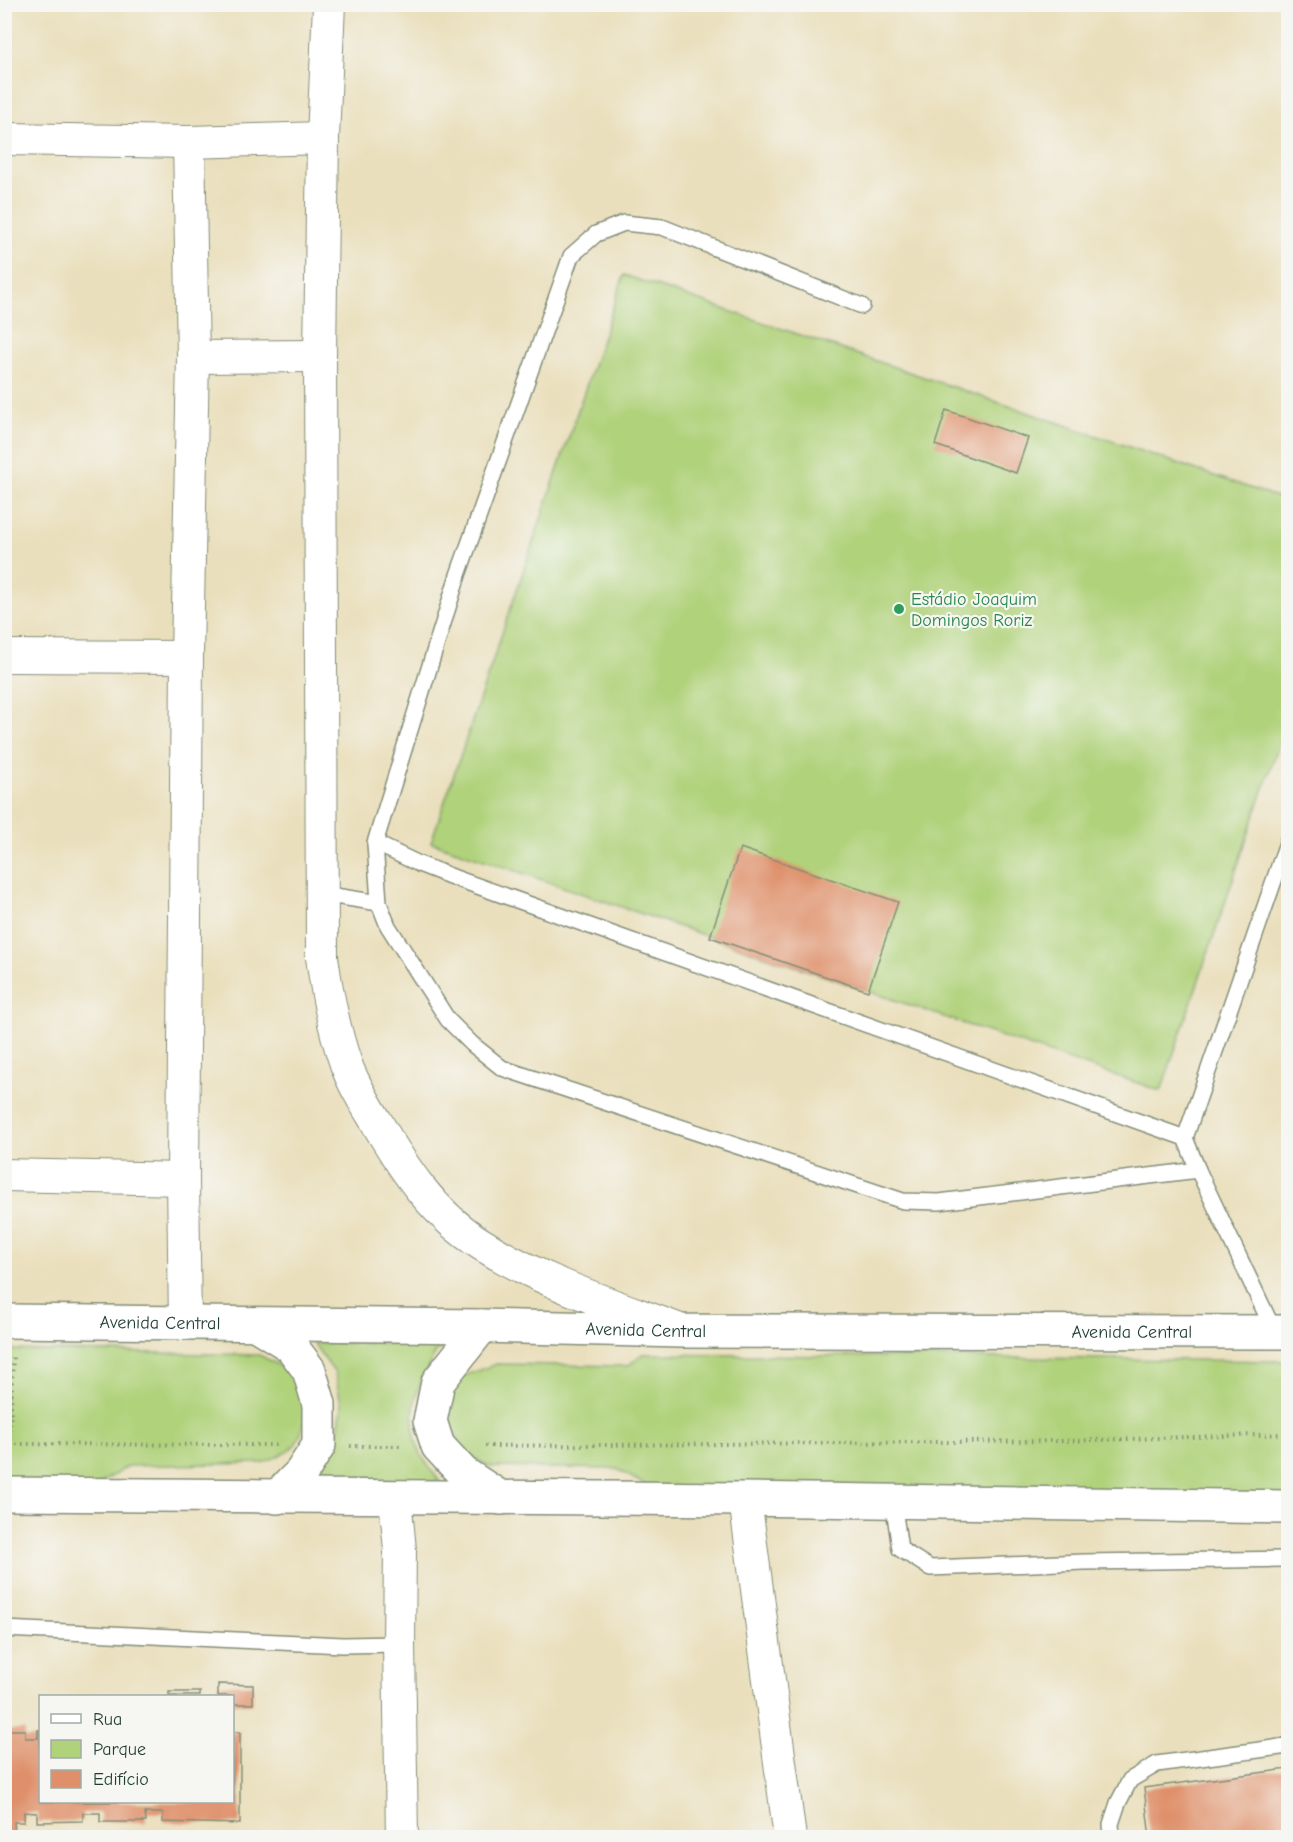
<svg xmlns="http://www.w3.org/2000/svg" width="1293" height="1842" viewBox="0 0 1293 1842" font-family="'Comic Neue',sans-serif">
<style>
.green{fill:#b0d27a;stroke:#688857;stroke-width:1.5}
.building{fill:#df906b}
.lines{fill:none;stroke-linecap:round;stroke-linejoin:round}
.service-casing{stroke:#848e78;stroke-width:18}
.minor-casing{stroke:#848e78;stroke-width:34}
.primary-casing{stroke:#848e78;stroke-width:36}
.path{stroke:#848e78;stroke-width:4;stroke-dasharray:1.5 4.5;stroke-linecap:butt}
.service{stroke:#fff;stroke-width:15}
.minor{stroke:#fff;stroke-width:32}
.primary{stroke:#fff;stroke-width:33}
.leisure-dot{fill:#2e9e5b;stroke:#f6f6f2;stroke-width:2}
.labels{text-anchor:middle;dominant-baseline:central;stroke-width:4.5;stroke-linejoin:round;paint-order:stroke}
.leisure-label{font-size:18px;fill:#27864d;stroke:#f6f6f2;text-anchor:start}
.street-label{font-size:18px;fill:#1f3d34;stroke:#f6f6f2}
</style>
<rect width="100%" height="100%" fill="#f6f6f2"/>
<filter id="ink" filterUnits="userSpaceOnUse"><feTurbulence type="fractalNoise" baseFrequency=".0167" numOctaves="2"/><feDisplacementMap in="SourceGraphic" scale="12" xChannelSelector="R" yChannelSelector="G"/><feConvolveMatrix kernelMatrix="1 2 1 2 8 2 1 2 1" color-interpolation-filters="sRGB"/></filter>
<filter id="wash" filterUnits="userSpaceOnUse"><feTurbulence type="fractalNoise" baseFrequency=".008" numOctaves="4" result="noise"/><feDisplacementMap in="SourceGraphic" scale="24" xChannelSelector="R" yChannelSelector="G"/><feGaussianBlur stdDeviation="1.35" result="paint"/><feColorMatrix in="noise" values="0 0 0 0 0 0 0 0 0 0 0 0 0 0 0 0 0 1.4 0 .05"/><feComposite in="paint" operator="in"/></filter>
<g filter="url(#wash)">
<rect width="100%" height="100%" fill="#eadfbc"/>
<g class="green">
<path d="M624,275L1288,501V717L1161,1091L431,842Z"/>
<path d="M313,1343H442C420,1377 402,1415 421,1454C426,1464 434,1473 440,1482L311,1481L326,1461L336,1439L342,1408L335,1373Z"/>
<path d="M5,1350L259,1355C271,1361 284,1367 294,1376C310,1391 307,1436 291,1449C282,1456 272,1459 262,1463L128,1466L87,1492L5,1489Z"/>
<path d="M642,1354L1288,1361V1499L654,1490L617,1469L490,1467L456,1448L445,1413L449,1394L460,1377L496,1364L628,1366Z"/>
</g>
<g id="blocks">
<g class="building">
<path d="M946,410L1028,438L1016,473L935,445Z"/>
<path d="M740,848L898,902L868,991L710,937Z"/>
<path d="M218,1684L253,1685V1704H232V1696H218Z"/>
<rect x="169" y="1692" width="31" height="4"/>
<path d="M4,1730H25V1738H38V1730H40V1802H232V1732H240V1824L163,1822V1813H145L146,1822H100V1813H83V1821L37,1822V1813L24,1812V1822H14L15,1838H4Z"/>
<path d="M1288,1769V1838H1150L1144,1788Z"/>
</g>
</g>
</g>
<g filter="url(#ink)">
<use href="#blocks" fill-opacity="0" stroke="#848e78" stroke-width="1.5"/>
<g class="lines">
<defs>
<g id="service">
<path d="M862,306L662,227L624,223L596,234L571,256L458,575L375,843L419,864L455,878L1185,1138L1198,1170L1274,1331"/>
<path d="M375,843L379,903L388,926L448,1020L472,1044L502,1068L903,1201L939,1202L1198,1170"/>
<path d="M322,894L379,903"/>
<path d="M1185,1138L1288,840"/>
<path d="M893,1501L900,1549L930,1568L1084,1562L1288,1559"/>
<path d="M4,1629L343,1645L399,1644"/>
<path d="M1112,1838L1111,1824L1118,1803L1130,1780L1157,1764L1288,1746"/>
</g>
<g id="minor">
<path d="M329,4L323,138L320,356L322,957C327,994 334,1030 346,1064C353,1084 365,1103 376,1121C403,1168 433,1214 481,1244C541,1282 611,1304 677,1329"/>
<path d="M4,139L189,142L323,138"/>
<path d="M193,357L320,356"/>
<path d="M4,656L187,657"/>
<path d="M4,1175L183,1179"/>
<path d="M185,1324L183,1179L187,657L193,357L189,142"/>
<path d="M395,1498L400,1550L399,1644L402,1838"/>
<path d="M745,1499L790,1838"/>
</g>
<g id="primary">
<path id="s1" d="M4,1321L482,1326L681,1331L1288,1332"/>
<path d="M257,1325L291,1346L309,1370L319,1404V1445L301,1473L277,1497"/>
<path d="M482,1326L438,1382L430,1421L438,1446L463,1473L501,1498"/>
<path d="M4,1494L745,1499L1288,1507"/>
</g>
</defs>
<use href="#service" class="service-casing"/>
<use href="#minor" class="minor-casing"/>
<use href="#primary" class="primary-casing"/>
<g class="path">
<path d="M4,1444L280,1445"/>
<path d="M350,1446H403"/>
<path d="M485,1446L1062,1441L1288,1434"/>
<path d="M9,1461L13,1354"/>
<path d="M5,1605L7,1525"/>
</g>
<use href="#service" class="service"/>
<use href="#minor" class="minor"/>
<use href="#primary" class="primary"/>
</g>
</g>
<circle class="leisure-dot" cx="899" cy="609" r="6"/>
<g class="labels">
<g class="leisure-label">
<text x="911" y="599">Estádio Joaquim<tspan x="911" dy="21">Domingos Roriz</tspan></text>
</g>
<g class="street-label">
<text stroke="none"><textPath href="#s1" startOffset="156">Avenida Central</textPath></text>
<text stroke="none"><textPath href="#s1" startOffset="642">Avenida Central</textPath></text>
<text stroke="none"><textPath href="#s1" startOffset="1128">Avenida Central</textPath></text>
</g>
</g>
<rect width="1293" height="1842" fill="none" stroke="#f6f6f2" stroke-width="24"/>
<rect x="39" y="1695" width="195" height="108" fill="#f6f6f2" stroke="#a0aca6" stroke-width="1.5"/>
<rect x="51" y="1714" width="30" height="9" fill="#ffffff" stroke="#a0aca6" stroke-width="1.5"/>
<text x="93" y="1725" font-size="18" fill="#1f3d34">Rua</text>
<rect x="51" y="1740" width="30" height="18" fill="#b0d27a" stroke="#a0aca6" stroke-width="1.5"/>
<text x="93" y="1755" font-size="18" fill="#1f3d34">Parque</text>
<rect x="51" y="1770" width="30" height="18" fill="#df906b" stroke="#a0aca6" stroke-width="1.5"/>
<text x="93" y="1785" font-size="18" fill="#1f3d34">Edifício</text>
</svg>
